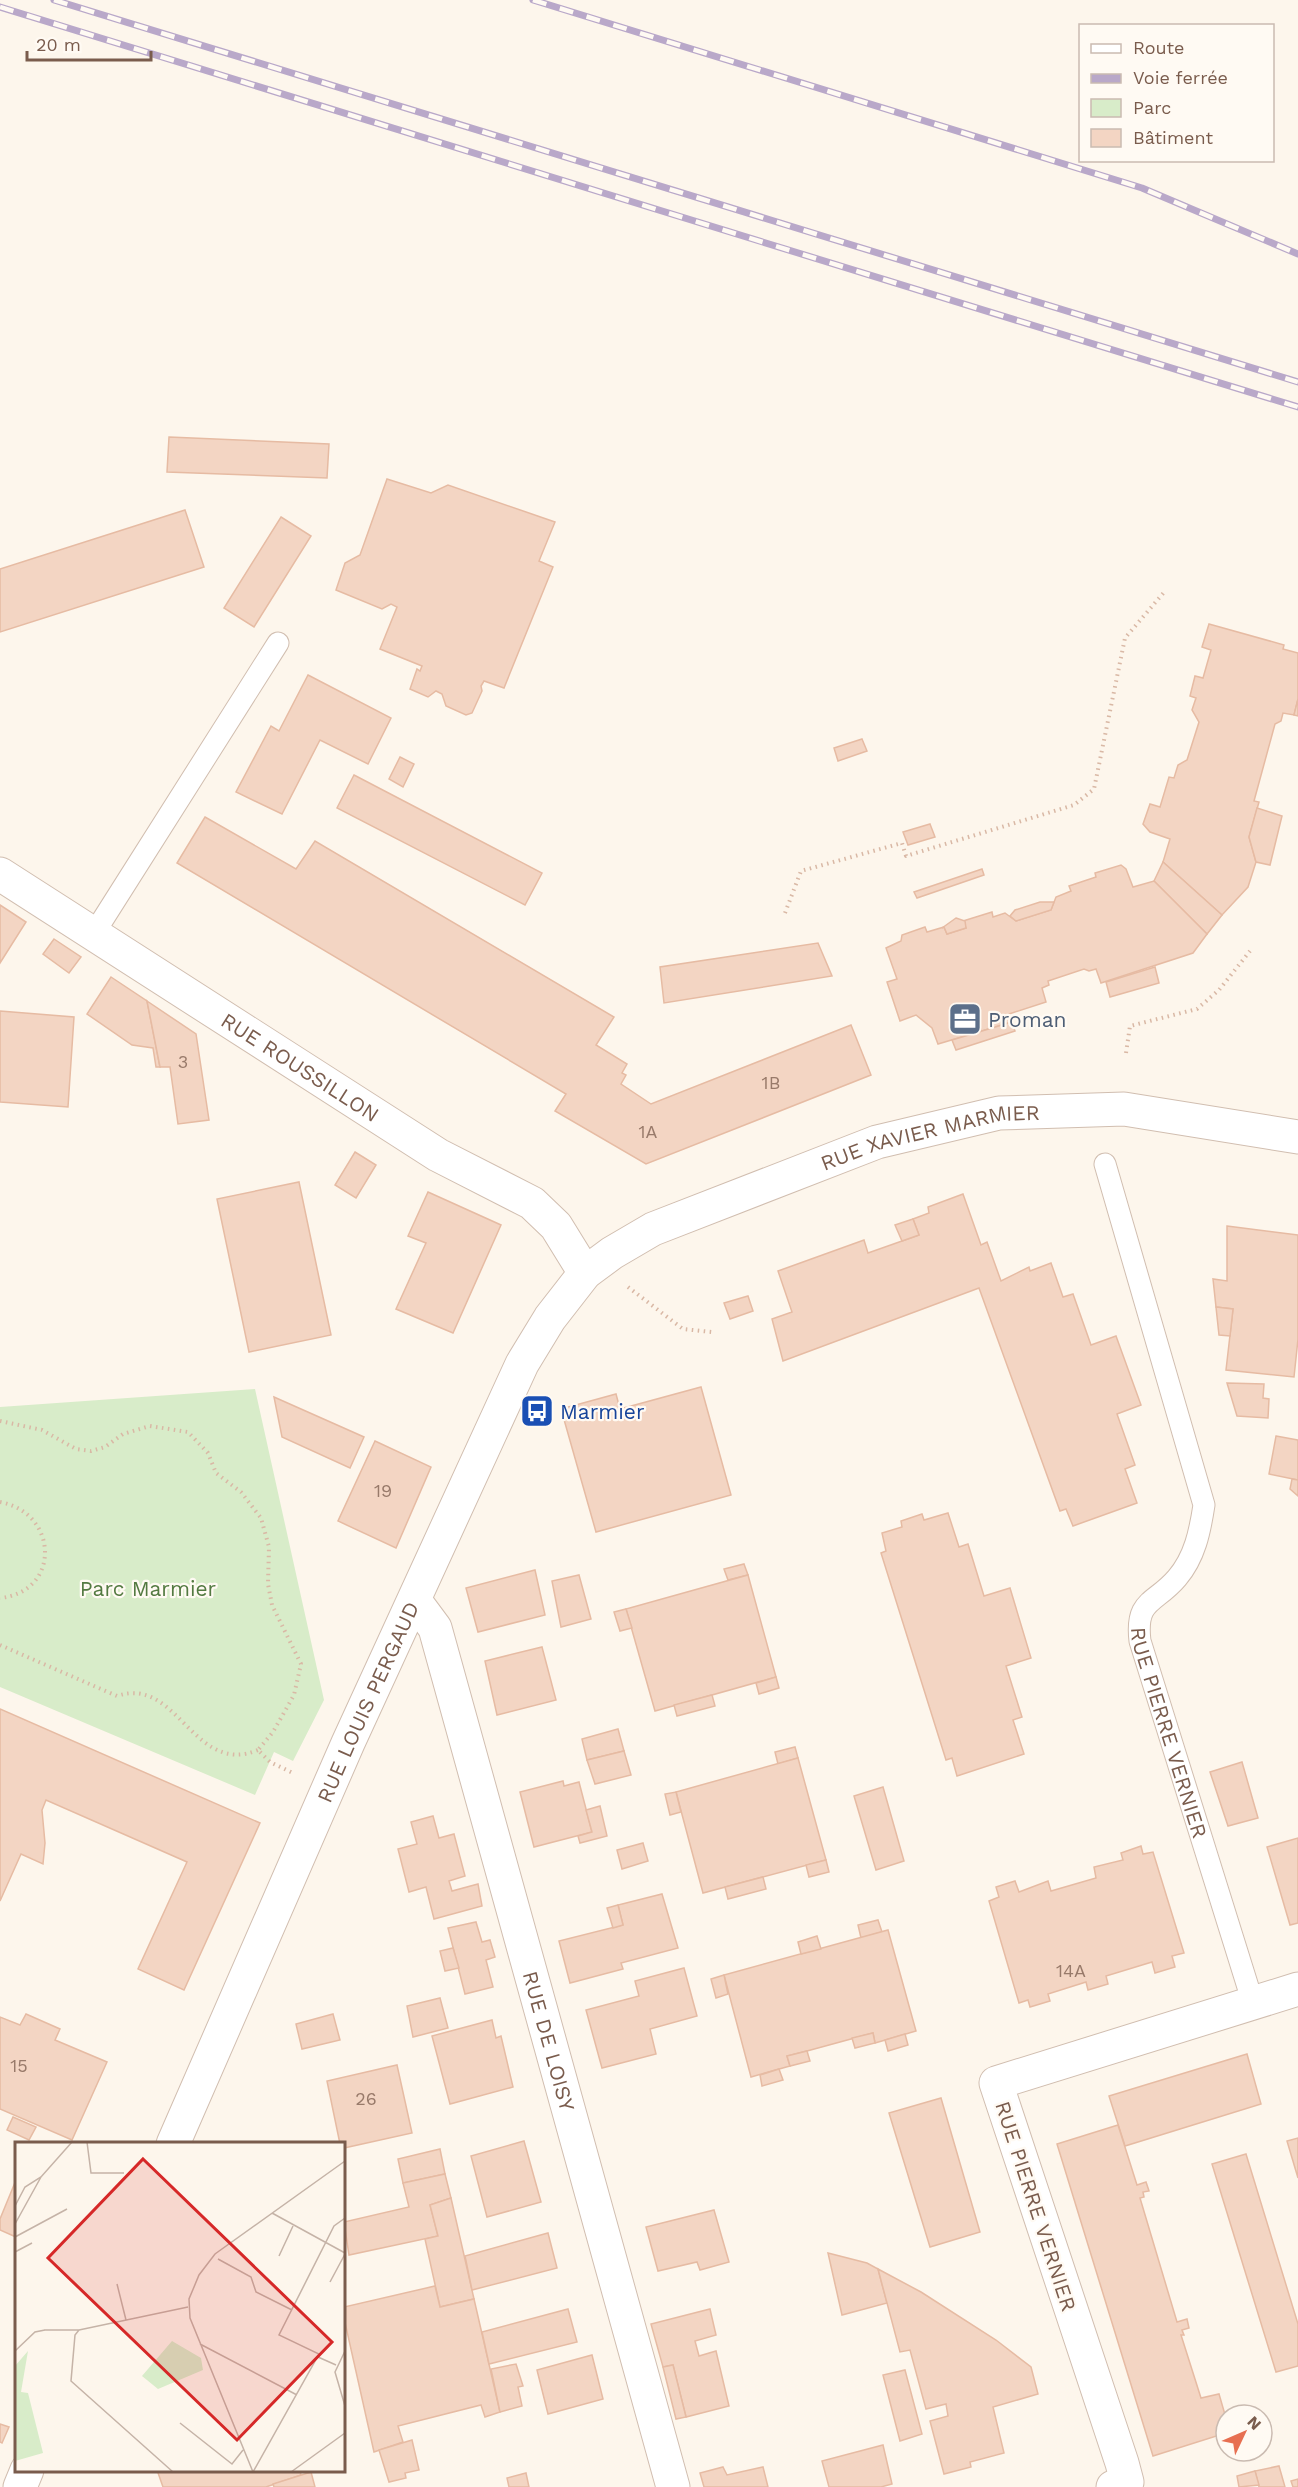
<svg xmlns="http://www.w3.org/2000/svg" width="1298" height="2487" viewBox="0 0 1298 2487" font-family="'Work Sans',sans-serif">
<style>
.green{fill:#d8ecc9}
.building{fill:#f3d5c3;stroke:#e6bba3;stroke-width:1.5}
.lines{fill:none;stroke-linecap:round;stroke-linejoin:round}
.lane-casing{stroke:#d1beb0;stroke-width:23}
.street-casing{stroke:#d1beb0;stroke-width:35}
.path{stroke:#d9b8a5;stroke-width:4;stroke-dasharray:1.5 4.5;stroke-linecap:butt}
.lane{stroke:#fff;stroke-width:21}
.street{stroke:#fff;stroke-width:33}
.rail-casing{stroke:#b9a8c9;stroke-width:7}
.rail{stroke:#fffaf3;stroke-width:4.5;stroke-dasharray:14;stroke-linecap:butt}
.labels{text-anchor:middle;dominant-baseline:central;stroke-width:4.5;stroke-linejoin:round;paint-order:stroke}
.number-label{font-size:18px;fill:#987a6a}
.service-label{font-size:21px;fill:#4e5e75;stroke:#fffaf3;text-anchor:start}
.street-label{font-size:21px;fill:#7a5c4d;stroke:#fffaf3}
.transit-label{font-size:21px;fill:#164399;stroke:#fffaf3;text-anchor:start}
.park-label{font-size:21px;fill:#537a41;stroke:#fffaf3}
.inset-road{fill:none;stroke:#c5b3a7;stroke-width:1.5}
.view{fill:#d62828;fill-opacity:0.15;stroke:#d62828;stroke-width:3}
.inset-edge{fill:none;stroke:#7a5c4d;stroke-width:3}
</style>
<rect width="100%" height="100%" fill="#fdf6ec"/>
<path class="green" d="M255,1389L324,1700L293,1761L274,1752L255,1795L0,1687V1407Z"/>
<g class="building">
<path d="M169,437L329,444L327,478L167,472Z"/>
<path d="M387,479L431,493L448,485L555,522L539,561L553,567L504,688L484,681L481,686L482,691L472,713L466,715L446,706L442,694L436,691L428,697L410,689L417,669L420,671L422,666L380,649L397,607L391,604L382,609L336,590L345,563L360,555Z"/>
<path d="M185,510L204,567L0,632V569Z"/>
<path d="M281,517L311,536L254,627L224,608Z"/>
<path d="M1209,624L1284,645L1283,649L1298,653V699L1294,715L1283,713L1281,721L1275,724L1254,801L1259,802L1249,837L1256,862L1248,887L1222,915L1163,862L1170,839L1150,832L1143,824L1150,804L1160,807L1169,777L1174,778L1178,765L1187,760L1199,722L1192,710L1196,698L1190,696L1195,676L1203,678L1211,650L1202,647Z"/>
<path d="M308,675L391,718L368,764L320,740L282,814L236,792L271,726L279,731Z"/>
<path d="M1298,699V716L1294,715Z"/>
<path d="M862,739L867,751L838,761L834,748Z"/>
<path d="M400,757L414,764L403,787L389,779Z"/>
<path d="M354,775L542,873L525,905L337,808Z"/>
<path d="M1257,808L1282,816L1270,865L1256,862L1249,837Z"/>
<path d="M205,817L296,869L315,841L614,1017L596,1045L627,1064L622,1073L626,1075L621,1084L651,1104L851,1025L871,1075L646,1164L555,1111L566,1094L177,863Z"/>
<path d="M930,824L935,837L908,845L903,832Z"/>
<path d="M1163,862L1222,915L1207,934L1154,881Z"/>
<path d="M1121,865L1126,869L1133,887L1154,881L1207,934L1193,953L1101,983L1096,969L1089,971L1084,969L1048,981L1049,985L1042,988L1046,1002L1009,1014L1012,1022L938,1044L932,1028L916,1015L900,1021L887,982L897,979L886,948L901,941L902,935L925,927L927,932L944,927L947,934L966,928L963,921L992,912L993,917L1005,913L1016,921L1051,910L1056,897L1071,891L1069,886L1096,877L1095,873Z"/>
<path d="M982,869L984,875L917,898L914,892Z"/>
<path d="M1040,902H1054L1051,910L1016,921L1010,916L1015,910Z"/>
<path d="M0,905L26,922L0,963Z"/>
<path d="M956,918L965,921L966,928L947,934L944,927L942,928Z"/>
<path d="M54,939L81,957L69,973L43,954Z"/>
<path d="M818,943L832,976L664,1003L660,967Z"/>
<path d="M1155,967L1159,983L1110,997L1106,982Z"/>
<path d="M111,977L147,1001L160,1067H156L153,1048L132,1045L87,1014Z"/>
<path d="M147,1001L196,1034L209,1120L178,1124L170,1067H160Z"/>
<path d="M0,1011L74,1017L68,1107L0,1102Z"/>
<path d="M1012,1022L1015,1031L956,1050L952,1040Z"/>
<path d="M355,1152L376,1165L356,1198L335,1185Z"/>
<path d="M299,1182L331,1335L249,1352L217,1199Z"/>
<path d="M428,1192L501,1225L453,1333L396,1309L426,1243L408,1236Z"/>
<path d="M963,1194L981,1245L987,1242L1001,1281L1029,1267L1030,1271L1051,1263L1063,1297L1073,1294L1091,1345L1116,1336L1141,1405L1117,1414L1135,1465L1125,1469L1137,1503L1073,1526L1066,1509L1060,1511L979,1288L783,1361L772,1319L792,1312L778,1271L864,1240L868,1253L919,1235L913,1219L929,1213L928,1207Z"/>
<path d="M913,1219L919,1235L902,1241L895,1225Z"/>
<path d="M1227,1226L1298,1235V1339L1294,1377L1226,1370L1233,1309L1216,1307L1213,1279L1227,1281Z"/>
<path d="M748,1296L753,1311L730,1319L724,1303Z"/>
<path d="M1216,1307L1233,1309L1230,1336L1219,1335Z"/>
<path d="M1227,1383L1264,1384L1263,1398L1269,1399L1268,1418L1237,1416Z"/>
<path d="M701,1387L731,1495L596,1532L561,1409L616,1394L620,1409Z"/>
<path d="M274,1397L364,1437L350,1468L282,1437Z"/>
<path d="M1276,1436L1298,1440V1480L1269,1474Z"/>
<path d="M375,1441L431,1467L396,1548L338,1521Z"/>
<path d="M1292,1479L1298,1480V1496L1290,1489Z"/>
<path d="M948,1513L959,1547L968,1544L984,1596L1010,1588L1031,1658L1006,1666L1022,1717L1013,1720L1024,1754L957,1776L952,1758L946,1760L881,1553L886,1551L882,1533L902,1527L901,1521L922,1514L924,1520Z"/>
<path d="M744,1564L748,1575L728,1580L724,1569Z"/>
<path d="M535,1570L545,1615L478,1632L466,1588Z"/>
<path d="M579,1575L591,1619L561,1627L552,1581Z"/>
<path d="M748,1575L776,1677L655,1711L626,1609Z"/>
<path d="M626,1609L632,1628L620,1631L614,1612Z"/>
<path d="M542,1647L556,1700L497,1715L485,1661Z"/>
<path d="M776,1677L779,1688L759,1694L756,1683Z"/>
<path d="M712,1695L715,1706L677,1716L674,1705Z"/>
<path d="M0,1709L260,1823L184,1990L138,1969L187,1862L46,1800L42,1810L45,1843L43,1864L21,1854L0,1901Z"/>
<path d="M618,1729L624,1751L587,1760L582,1739Z"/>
<path d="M795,1747L798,1758L778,1764L775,1752Z"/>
<path d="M624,1751L631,1775L595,1784L587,1760Z"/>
<path d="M798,1758L826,1860L703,1893L676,1792Z"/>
<path d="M1242,1762L1258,1818L1228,1826L1210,1772Z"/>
<path d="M563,1781L564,1786L579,1782L592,1832L534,1847L520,1792Z"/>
<path d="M883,1787L904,1861L876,1870L854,1796Z"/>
<path d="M676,1792L681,1812L670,1815L665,1794Z"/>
<path d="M600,1806L607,1836L580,1843L578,1836L592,1832L586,1810Z"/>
<path d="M433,1816L439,1838L454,1834L465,1876L449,1881L452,1891L478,1884L482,1906L434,1919L426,1887L409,1892L398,1849L417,1844L411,1822Z"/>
<path d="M1298,1838V1923L1290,1925L1267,1847Z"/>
<path d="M643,1843L648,1861L622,1869L617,1850Z"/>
<path d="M1141,1846L1143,1854L1153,1852L1184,1953L1172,1956L1175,1967L1155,1973L1152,1962L1106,1976L1108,1984L1088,1990L1086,1982L1048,1994L1050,2001L1030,2007L1028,2000L1019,2003L989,1901L999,1897L996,1887L1015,1881L1019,1892L1048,1881L1051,1891L1096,1878L1094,1867L1123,1860L1121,1853Z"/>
<path d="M826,1860L829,1872L809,1877L806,1865Z"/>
<path d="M763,1877L766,1889L728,1899L725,1887Z"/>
<path d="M662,1894L678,1948L621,1963L623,1969L570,1983L559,1941L623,1925L618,1905Z"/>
<path d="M618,1905L623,1925L613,1928L607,1908Z"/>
<path d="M878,1920L882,1932L861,1938L858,1925Z"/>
<path d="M476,1922L482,1942L490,1940L495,1957L486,1960L493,1987L465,1994L448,1928Z"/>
<path d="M888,1930L916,2031L875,2043L873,2033L807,2051L787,2056L790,2066L751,2077L724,1975Z"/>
<path d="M817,1936L821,1949L801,1954L798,1942Z"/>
<path d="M453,1948L459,1968L445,1971L440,1951Z"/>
<path d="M684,1968L697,2016L650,2029L656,2054L602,2068L586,2010L639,1996L635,1981Z"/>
<path d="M724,1975L728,1994L716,1998L711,1979Z"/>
<path d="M440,1998L448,2028L413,2037L407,2006Z"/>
<path d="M26,2014L60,2029L55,2040L107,2062L72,2140L0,2109V2017L20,2025Z"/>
<path d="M333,2014L340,2040L302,2049L296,2024Z"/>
<path d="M492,2020L496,2038L501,2036L513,2087L450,2104L432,2036Z"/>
<path d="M873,2033L875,2043L855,2048L852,2038Z"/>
<path d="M905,2034L908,2045L888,2051L885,2040Z"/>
<path d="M807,2051L810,2061L790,2066L787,2056Z"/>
<path d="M1247,2054L1261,2104L1125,2146L1109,2096Z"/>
<path d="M397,2065L412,2133L344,2148V2144H340L327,2081Z"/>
<path d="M779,2069L783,2080L762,2086L760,2075Z"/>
<path d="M941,2098L980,2232L930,2247L889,2113Z"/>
<path d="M13,2117L36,2127L29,2140L7,2130Z"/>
<path d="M1118,2125L1137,2185L1146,2182L1149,2191L1143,2192L1144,2197L1140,2198L1177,2322L1187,2319L1189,2328L1182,2330L1184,2335H1181L1201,2398L1219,2394L1226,2418V2433L1153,2456L1057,2144Z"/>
<path d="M1298,2138V2178L1287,2141Z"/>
<path d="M524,2141L541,2202L487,2217L471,2156Z"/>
<path d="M440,2149L445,2174L403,2183L398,2159Z"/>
<path d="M1246,2154L1298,2324V2366L1276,2372L1212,2164Z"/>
<path d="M445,2174L451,2198L430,2205L438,2236L349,2255L344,2222L409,2207L403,2183Z"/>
<path d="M16,2180V2237L0,2230V2219Z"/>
<path d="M451,2198L474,2299L440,2307L425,2239L438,2236L430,2205Z"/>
<path d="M714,2210L729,2262L700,2270L697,2262L658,2271L646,2227Z"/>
<path d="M548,2233L557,2268L472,2290L465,2256Z"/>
<path d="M828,2253L867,2263L878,2269L887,2303L842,2315Z"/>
<path d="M878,2269L921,2292L996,2340L1031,2367L1038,2394L993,2407L1004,2453L970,2462L971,2467L944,2474L930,2421L948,2416L946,2404L926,2409L910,2350L900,2352Z"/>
<path d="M435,2286L440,2307L474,2299L500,2412L485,2417L481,2405L398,2426L403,2442L374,2452L344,2318V2307Z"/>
<path d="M568,2309L577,2342L489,2364L482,2332Z"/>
<path d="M710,2309L716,2335L695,2341L699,2356L716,2351L729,2406L686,2417L673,2365L663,2367L651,2324Z"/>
<path d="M592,2355L603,2399L548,2414L537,2370Z"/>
<path d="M516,2364L523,2386L518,2387L522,2406L500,2412L491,2369Z"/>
<path d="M673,2365L686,2417L676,2419L663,2367Z"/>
<path d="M905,2370L922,2434L900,2441L883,2375Z"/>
<path d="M0,2424L9,2427L2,2443L0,2442Z"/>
<path d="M412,2440L419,2470L405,2473L406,2478L389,2482L379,2450Z"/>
<path d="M883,2445L892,2484L881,2487H829L822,2461Z"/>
<path d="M1279,2466L1285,2487H1259L1255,2471Z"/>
<path d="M723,2467L727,2475L763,2467L768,2487H704L700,2473Z"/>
<path d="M157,2470H300L301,2475L266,2487H163Z"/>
<path d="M1255,2471L1259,2485L1239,2487L1237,2476Z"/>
<path d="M311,2472L315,2487H274L273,2484Z"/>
<path d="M526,2473L529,2487H509L507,2478Z"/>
<path d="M1298,2479V2487H1293L1291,2481Z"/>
</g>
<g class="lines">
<defs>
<g id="lane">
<path d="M93,935L278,643"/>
<path id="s1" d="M1105,1164L1204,1505C1200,1531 1195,1557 1177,1578C1155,1604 1135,1599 1140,1641L1253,2003"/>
</g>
<g id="street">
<path id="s2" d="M0,874L438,1155L532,1203L556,1226L585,1273"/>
<path id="s3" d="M415,1601L435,1628L673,2487"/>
<path id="s4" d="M173,2144L348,1743L522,1364L550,1318L585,1273L612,1253L653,1229L877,1142L999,1113L1124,1109L1298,1137"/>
<path d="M20,2487L27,2470"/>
<path d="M1113,2487L1127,2482L1122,2463L996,2083L1298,1989"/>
</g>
</defs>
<use href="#lane" class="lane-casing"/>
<use href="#street" class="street-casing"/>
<g class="path">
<path d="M785,913L801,871L902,843L906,856L1074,805L1094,789L1125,638L1166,590"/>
<path d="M1126,1053L1130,1026L1197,1009L1219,990L1250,951"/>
<path d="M628,1287L683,1329L712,1332"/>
<path d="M0,1421L42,1430L76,1449L91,1451L105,1447L123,1434L150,1426L188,1432L208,1453L216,1473L241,1492L261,1518L269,1547L268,1584L272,1605L301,1664L294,1695L273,1732L258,1750L270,1762L295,1774"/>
<path d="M0,1502C59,1513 61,1592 0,1598"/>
<path d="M0,1645L117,1696C178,1675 193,1777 258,1750"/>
</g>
<use href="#lane" class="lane"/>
<use href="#street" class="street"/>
<defs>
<g id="rail">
<path d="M54,0L1298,382"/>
<path d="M533,0L1142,188L1298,254"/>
<path d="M0,7L1298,407"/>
</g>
</defs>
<use href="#rail" class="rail-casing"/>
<use href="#rail" class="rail"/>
</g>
<defs>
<symbol id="office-square" viewBox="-11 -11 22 22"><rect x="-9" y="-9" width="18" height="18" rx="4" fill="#5c6f8a" stroke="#fffaf3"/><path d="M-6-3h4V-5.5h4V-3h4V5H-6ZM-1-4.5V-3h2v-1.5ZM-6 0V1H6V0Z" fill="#fff"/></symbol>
<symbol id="bus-square" viewBox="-11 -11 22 22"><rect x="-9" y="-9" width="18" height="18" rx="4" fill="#1a4fb4" stroke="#fffaf3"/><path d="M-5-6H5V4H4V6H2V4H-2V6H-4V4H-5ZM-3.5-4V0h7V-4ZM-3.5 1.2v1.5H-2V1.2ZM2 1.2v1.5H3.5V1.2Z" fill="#fff"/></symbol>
</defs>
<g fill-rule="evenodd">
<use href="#office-square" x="946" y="1000" width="38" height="38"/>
<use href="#bus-square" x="518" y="1392" width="38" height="38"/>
</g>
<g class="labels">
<g class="number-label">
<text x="183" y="1061">3</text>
<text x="771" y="1082">1B</text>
<text x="648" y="1131">1A</text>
<text x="383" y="1490">19</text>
<text x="1071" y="1970">14A</text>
<text x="19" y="2065">15</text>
<text x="366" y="2098">26</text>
</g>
<g class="service-label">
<text x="988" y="1019">Proman</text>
</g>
<g class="street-label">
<text stroke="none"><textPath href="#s2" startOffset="357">RUE ROUSSILLON</textPath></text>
<text stroke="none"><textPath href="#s4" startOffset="1340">RUE XAVIER MARMIER</textPath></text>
<text stroke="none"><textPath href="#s4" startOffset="483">RUE LOUIS PERGAUD</textPath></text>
<text stroke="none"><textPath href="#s1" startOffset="608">RUE PIERRE VERNIER</textPath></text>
<text stroke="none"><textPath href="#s3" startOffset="462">RUE DE LOISY</textPath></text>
<text transform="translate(1036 2206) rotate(72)">RUE PIERRE VERNIER</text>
</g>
<g class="transit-label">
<text x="560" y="1411">Marmier</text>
</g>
<g class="park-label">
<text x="148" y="1588">Parc Marmier</text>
</g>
</g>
<g transform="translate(15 2142)">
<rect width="330" height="330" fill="#fdf6ec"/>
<path d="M157,199L186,216L188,228L143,247L127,234ZM13,209L6,250L13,251L28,311L0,319V224Z" fill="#d8ecc9"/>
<path class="inset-road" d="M72,0L76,31H109M0,64L10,45L26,35L57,0M257,71L330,111M0,82L26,35M0,95L52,67M0,110L17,101M264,114L278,84M203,117L236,135L241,150L277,168M315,140L330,112M102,142L111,178M29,188H64L173,165M64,188L60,193L56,239L158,330M185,202L282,253M0,209L20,190L30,188M330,209L320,230L330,264M303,215L321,223M165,281L217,322L228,308M238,330L175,176L174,157L184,133L200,112L330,19M238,330L304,212L264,193L319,84L330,76M276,330L330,291"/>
<path class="view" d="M128,17L317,200L222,298L33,116Z"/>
<rect width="330" height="330" class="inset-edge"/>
</g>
<rect x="1079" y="24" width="195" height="138" fill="#fffaf3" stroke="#cabbb1" stroke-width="1.5"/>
<rect x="1091" y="44" width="30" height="9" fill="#ffffff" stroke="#cabbb1" stroke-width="1.5"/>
<text x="1133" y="54" font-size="18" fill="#7a5c4d">Route</text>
<rect x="1091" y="74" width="30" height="9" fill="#b9a8c9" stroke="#cabbb1" stroke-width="1.5"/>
<text x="1133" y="84" font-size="18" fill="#7a5c4d">Voie ferrée</text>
<rect x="1091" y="99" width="30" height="18" fill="#d8ecc9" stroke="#cabbb1" stroke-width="1.5"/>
<text x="1133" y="114" font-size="18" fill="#7a5c4d">Parc</text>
<rect x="1091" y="129" width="30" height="18" fill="#f3d5c3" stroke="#cabbb1" stroke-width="1.5"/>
<text x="1133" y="144" font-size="18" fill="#7a5c4d">Bâtiment</text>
<g transform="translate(1244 2433) rotate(46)"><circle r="28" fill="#fffaf3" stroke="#cabbb1" stroke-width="1.5"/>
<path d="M0-4.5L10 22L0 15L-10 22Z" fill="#e76f51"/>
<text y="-9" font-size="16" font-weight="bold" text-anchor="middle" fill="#7a5c4d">N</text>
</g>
<path d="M27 51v9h124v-9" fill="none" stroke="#7a5c4d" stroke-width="3"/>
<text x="36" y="51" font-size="18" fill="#7a5c4d" stroke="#fffaf3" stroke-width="4.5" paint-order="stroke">20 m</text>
</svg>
